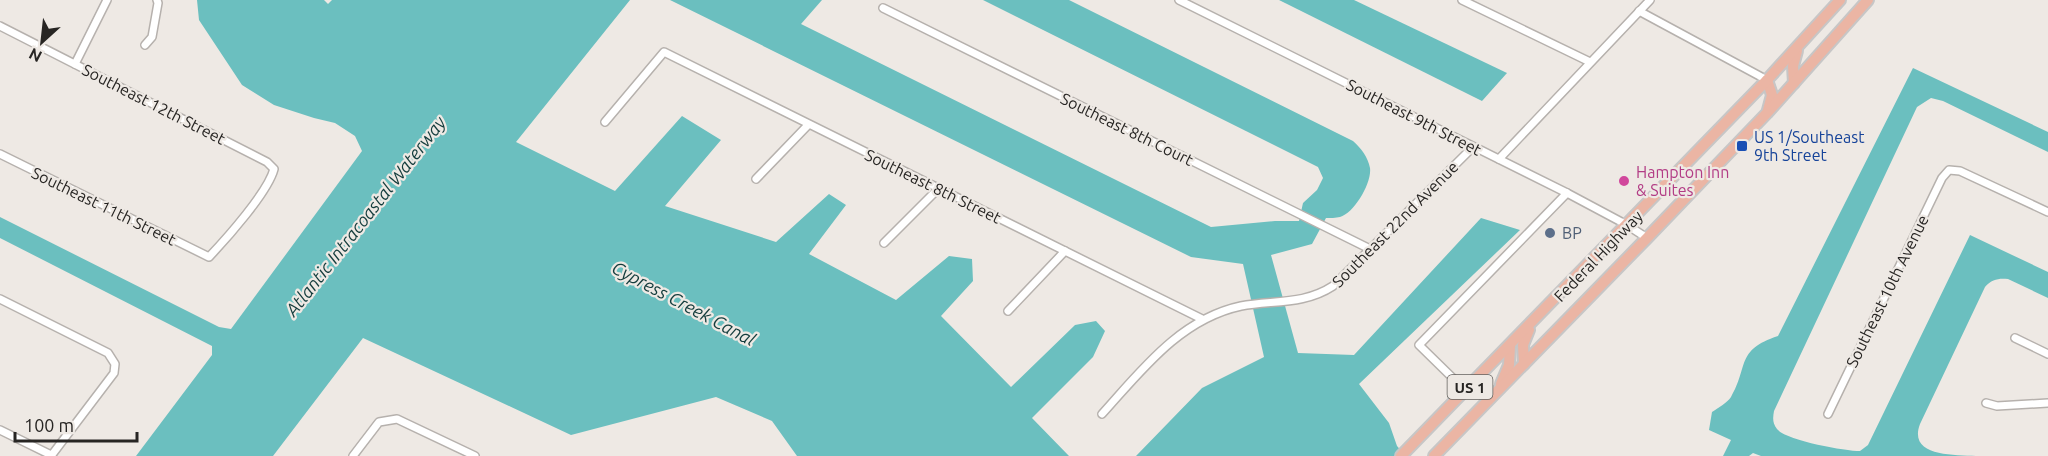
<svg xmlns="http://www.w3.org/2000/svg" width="2048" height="456" viewBox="0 0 2048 456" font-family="Ubuntu,sans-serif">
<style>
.water{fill:#6bbfbf}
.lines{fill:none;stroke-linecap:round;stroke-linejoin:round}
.street-casing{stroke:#b6b1ad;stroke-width:10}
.primary-casing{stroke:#c7c6c6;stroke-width:14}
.street{stroke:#fff;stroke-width:7}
.primary{stroke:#ebb5a4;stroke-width:10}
.transit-dot{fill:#1a4fb4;stroke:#eee9e4;stroke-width:2}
.hotel-dot{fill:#d1479c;stroke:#eee9e4;stroke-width:2}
.service-dot{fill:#5c6f8a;stroke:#eee9e4;stroke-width:2}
.labels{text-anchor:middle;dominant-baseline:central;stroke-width:4.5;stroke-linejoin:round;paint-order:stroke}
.shield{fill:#eee9e4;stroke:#63605d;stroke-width:1.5}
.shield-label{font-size:15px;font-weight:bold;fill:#272523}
.street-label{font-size:16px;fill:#272523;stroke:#eee9e4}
.transit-label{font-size:16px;fill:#164399;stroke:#eee9e4;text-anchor:start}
.hotel-label{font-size:16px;fill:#b23c85;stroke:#eee9e4;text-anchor:start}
.service-label{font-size:16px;fill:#4e5e75;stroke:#eee9e4;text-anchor:start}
.water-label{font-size:18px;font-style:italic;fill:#133c3c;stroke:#eee9e4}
</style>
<rect width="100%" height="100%" fill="#eee9e4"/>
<g class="water">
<path d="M197,0H324L328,4L332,0H630L516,142L615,191L682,116L721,140L665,206L776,242L829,194L846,205L809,254L896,300L949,256L972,259L973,281L941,316L1011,387L1075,325L1096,321L1105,331L1093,357L1032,418L1069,456H797L772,421L716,397L571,435L363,338L273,456H136L212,355V346L0,238V217L219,327L231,329L362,151L355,136L335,123L314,118L274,105L242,85L199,20Z"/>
<path d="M670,0H822L801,24L1211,227L1275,221H1299L1303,203L1317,190L1323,178L1318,167L983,0H1069L1353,141C1361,148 1368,157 1370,168C1372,183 1354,213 1340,217C1336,218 1330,218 1326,218L1312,244L1271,255L1298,353L1354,355L1481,218L1520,230L1359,384L1389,423L1397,446L1406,456H1136L1202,388L1264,357L1243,264L1191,257Z"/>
<path d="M1279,0H1354L1507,73L1482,101Z"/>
<path d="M1913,68L2048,132V152L1943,101L1931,98L1917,107L1774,411C1773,417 1772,423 1777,429C1785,440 1845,451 1860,451L1868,445L1970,235L2048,272V298L2008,279C1999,278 1992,279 1985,287L1920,424C1908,456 1951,455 1976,456H1761L1753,453L1749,456H1723L1731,440L1709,430L1712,412C1718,408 1727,403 1731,397C1749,367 1735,350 1778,336Z"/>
</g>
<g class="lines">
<defs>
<g id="street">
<path d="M1179,0L1567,193L1627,225L1647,238"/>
<path d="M1462,0L1590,62"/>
<path d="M883,8L1370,249"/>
<path d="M1639,11L1767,80"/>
<path d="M0,26L267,162L274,169C268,192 227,238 209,257L0,154"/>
<path d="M145,45L152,37L158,3L157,0"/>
<path d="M75,64L107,0"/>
<path d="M605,122L664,52L1202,319"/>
<path d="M1499,159L1650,0"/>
<path d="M756,179L808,125"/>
<path d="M884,243L939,188"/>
<path d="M0,299L108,353L115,364L114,373L51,456"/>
<path d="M1008,311L1065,251"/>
<path d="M2015,338L2048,354"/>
<path d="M1466,391L1419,345L1567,193"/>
<path d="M1986,403L1997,406L2048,403"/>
<path d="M1102,414C1141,371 1180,319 1241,306C1273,300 1304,305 1333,286L1473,147"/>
<path d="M1828,414L1942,178L1949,170L1960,171L2048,212"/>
<path d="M0,430L51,455"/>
<path d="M353,456L379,422L397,419L475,456"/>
</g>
<g id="primary">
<path d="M1767,80L1772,95L1768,110"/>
<path d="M1794,83L1793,66L1797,51"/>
<path d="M1524,364L1523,345L1529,330"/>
<path d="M1501,384L1509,365L1510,346"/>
<path d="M1401,456L1767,80L1840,0"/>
<path d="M1434,456L1647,238L1767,113L1868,0"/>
</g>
</defs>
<use href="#street" class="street-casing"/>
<use href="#primary" class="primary-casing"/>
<use href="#street" class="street"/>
<use href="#primary" class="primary"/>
</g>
<rect class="transit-dot" x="1736" y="140" width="12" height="12" rx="3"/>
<circle class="hotel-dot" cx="1624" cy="181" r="6"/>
<circle class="service-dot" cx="1550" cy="233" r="6"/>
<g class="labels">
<rect class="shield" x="1447.5" y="375" width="45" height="24" rx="4.5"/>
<g class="shield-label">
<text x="1470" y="387">US 1</text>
</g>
<g class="street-label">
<text transform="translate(154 104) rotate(27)">Southeast 12th Street</text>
<text transform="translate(1414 117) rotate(27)">Southeast 9th Street</text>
<text transform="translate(1127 129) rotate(26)">Southeast 8th Court</text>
<text transform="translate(933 186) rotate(26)">Southeast 8th Street</text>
<text transform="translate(104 206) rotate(26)">Southeast 11th Street</text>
<text transform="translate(1395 224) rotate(-45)">Southeast 22nd Avenue</text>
<text transform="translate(1598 256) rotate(-46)">Federal Highway</text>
<text transform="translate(1887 291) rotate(-64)">Southeast 10th Avenue</text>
</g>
<g class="transit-label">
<text x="1754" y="137">US 1/Southeast<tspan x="1754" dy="18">9th Street</tspan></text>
</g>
<g class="hotel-label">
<text x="1636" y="172">Hampton Inn<tspan x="1636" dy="18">&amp; Suites</tspan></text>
</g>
<g class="service-label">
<text x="1562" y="233">BP</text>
</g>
<g class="water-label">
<text transform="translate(365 216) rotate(-52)">Atlantic Intracoastal Waterway</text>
<text transform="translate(684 303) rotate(28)">Cypress Creek Canal</text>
</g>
</g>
<g transform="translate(42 42) rotate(207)" stroke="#eee9e4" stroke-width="4.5" paint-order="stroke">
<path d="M0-4.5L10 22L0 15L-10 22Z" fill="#272523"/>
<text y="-9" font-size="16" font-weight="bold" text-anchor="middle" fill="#272523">N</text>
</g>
<path d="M15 432v9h122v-9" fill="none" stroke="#272523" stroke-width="3"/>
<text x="24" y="432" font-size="18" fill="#272523" stroke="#eee9e4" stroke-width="4.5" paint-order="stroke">100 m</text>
</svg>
